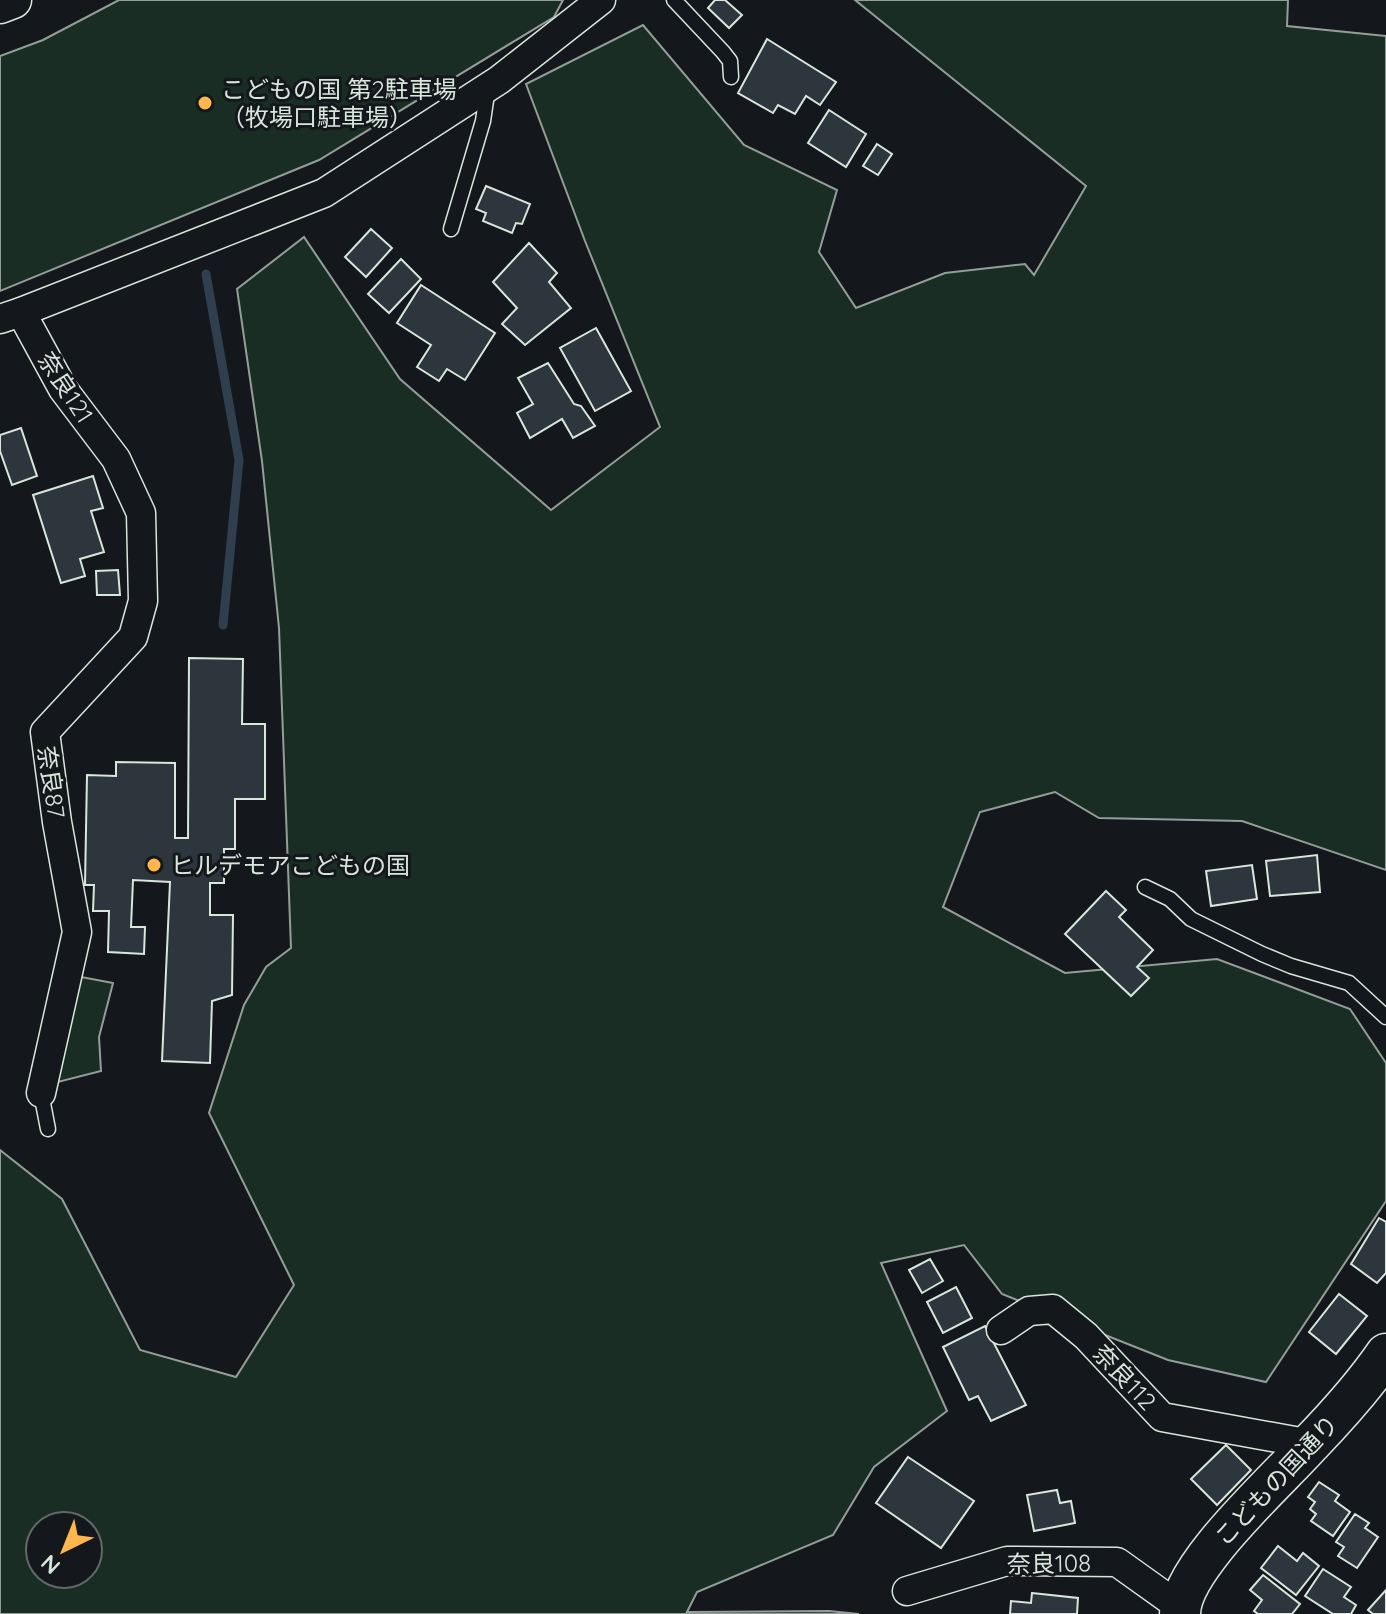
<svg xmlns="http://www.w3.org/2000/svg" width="1386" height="1614" viewBox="0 0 1386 1614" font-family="Quicksand,'Noto Sans JP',sans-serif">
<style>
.green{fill:#1a2d24;stroke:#939e99;stroke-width:2;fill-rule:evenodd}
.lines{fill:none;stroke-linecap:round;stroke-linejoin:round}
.stream{stroke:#2f3f4d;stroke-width:9}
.building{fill:#2c363c;stroke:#d8e6dc;stroke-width:2}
.service-casing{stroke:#d8e6dc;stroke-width:17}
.minor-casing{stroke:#d8e6dc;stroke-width:31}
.tertiary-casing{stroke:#d8e6dc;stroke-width:39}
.secondary-casing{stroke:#d8e6dc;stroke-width:43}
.service{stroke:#14181c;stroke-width:14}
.minor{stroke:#14181c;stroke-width:28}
.tertiary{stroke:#14181c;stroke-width:36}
.secondary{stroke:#14181c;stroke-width:40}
.poi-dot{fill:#ffb74d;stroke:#14181c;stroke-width:3}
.labels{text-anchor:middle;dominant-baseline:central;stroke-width:6;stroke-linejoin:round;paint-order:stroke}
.poi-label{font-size:24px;fill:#d8e6dc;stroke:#14181c;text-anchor:start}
.street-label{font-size:24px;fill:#d8e6dc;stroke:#14181c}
</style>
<rect width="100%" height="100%" fill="#14181c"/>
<g class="green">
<path d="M119,0H563L554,17L319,160L0,291V56L43,40Z"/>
<path d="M855,0H1288L1287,26L1386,36V870L1242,821L1099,818L1055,792L980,812L943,907L1065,973L1217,959L1350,1009L1386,1063V1201L1266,1382L1168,1360L1002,1294L964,1245L881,1263L947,1411L874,1467L833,1535L697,1592L687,1612L829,1611L859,1614H0V1150L62,1199L140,1350L236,1377L294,1285L209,1113L244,1005L266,967L291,948L279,628L262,461L237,289L304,237L400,379L551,510L660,427L585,241L526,84L643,25L744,145L837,190L819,252L856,308L945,273L1025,264L1034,275L1086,186ZM40,1526H88V1574H40Z"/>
<path d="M76,976L113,983L99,1037L101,1071L54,1083Z"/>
</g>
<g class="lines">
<path class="stream" d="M206,274L239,460L223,625"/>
</g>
<g class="building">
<path d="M715,0H725L742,15L729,28L708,8Z"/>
<path d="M767,39L836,82L820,105L806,96L795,114L778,105L773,113L738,93Z"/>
<path d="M829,110L866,134L846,167L808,143Z"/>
<path d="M877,144L892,154L878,175L863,166Z"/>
<path d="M486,186L530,204L522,224L516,223L512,233L483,221L486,213L476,209Z"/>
<path d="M371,229L392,248L366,277L345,257Z"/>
<path d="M529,243L557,273L549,282L571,308L525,345L502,324L517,308L493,282Z"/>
<path d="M401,259L421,279L389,313L368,294Z"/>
<path d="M421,285L495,333L465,380L447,369L439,381L417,367L431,345L397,323Z"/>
<path d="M596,328L631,391L595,411L560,348Z"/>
<path d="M548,363L574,404L581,406L595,426L573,438L562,419L530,438L517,413L533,404L518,378Z"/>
<path d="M21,428L37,476L12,485L0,451V435Z"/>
<path d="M93,476L103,508L91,511L104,552L80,559L85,576L61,583L33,495Z"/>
<path d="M118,570L120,595H97L96,571Z"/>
<path d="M189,658L243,659L242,724H265V799H235V849H224V883H210V915H233L232,995L212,1001L210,1063L162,1061L170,882L133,880L131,927H145L144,954L108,952L109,911H93L94,885H85L87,775L116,776V762L175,763V838H188Z"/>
<path d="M1317,855L1320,892L1270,896L1266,861Z"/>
<path d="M1252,865L1257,899L1211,906L1206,871Z"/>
<path d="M1106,891L1126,910L1119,917L1153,950L1137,967L1149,978L1131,996L1065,934Z"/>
<path d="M1379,1218L1386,1222V1273L1377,1283L1351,1264Z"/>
<path d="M930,1259L943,1281L922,1293L909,1270Z"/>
<path d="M956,1287L972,1318L943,1333L927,1302Z"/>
<path d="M1339,1294L1367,1316L1336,1354L1309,1332Z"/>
<path d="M985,1326L1026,1405L991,1421L978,1396L969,1400L943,1347Z"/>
<path d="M1226,1445L1251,1470L1217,1505L1191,1479Z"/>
<path d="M908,1457L974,1501L941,1548L876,1503Z"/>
<path d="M1319,1482L1339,1495L1335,1501L1350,1512L1333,1536L1311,1521L1316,1514L1310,1509L1315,1502L1308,1497Z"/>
<path d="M1057,1490L1060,1503L1071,1501L1075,1523L1034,1531L1027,1495Z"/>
<path d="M1355,1514L1369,1523L1365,1528L1378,1537L1357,1568L1338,1556L1344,1547L1336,1542Z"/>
<path d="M1278,1546L1297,1561L1303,1553L1319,1566L1296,1595L1261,1568Z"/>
<path d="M1323,1569L1351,1587L1344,1597L1356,1605L1351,1614H1333L1305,1596Z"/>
<path d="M1263,1575L1300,1604L1292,1614H1258L1254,1611L1262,1600L1250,1590Z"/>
<path d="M1386,1590V1614H1373L1368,1610Z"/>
<path d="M1032,1593L1078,1598L1077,1614H1010L1011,1601L1031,1603Z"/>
</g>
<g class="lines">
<defs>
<g id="service">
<path d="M674,0L723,52L730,61L731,77"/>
<path d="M451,229L483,121L488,87"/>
<path d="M1145,887L1170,899L1191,919L1262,954L1291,966L1349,983L1386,1017"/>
<path d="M41,1093L48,1129"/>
</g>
<g id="minor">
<path d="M21,312L63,389L116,459L141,513L143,601L133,637L45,732L57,822L77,932L41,1093"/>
<path d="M0,319L21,312L324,193L499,80L601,0"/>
<path d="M1001,1330L1029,1311L1053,1309L1086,1336L1162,1417L1311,1444"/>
<path d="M907,1591L1007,1561L1117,1562L1180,1607"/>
</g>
<path id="tertiary" d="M0,5L13,0"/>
<path id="secondary" d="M1180,1614C1180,1567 1278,1480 1310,1444C1337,1416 1364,1386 1386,1354"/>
</defs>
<use href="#service" class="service-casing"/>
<use href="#minor" class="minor-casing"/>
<use href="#tertiary" class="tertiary-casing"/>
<use href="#secondary" class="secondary-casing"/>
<use href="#service" class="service"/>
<use href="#minor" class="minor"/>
<use href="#tertiary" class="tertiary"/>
<use href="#secondary" class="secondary"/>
</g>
<g class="poi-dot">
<circle cx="205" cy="103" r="8"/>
<circle cx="154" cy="865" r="8"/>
</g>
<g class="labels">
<g class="poi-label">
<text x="221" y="89">こどもの国 第2駐車場<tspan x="221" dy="28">（牧場口駐車場）</tspan></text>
<text x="170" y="865">ヒルデモアこどもの国</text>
</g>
<g class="street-label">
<text transform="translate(66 387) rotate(57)">奈良121</text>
<text transform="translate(52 782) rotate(82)">奈良87</text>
<text transform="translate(1125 1377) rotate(47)">奈良112</text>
<text transform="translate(1276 1480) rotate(-47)">こどもの国通り</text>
<text transform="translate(1049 1563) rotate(-1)">奈良108</text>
</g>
</g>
<g transform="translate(64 1550) rotate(223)"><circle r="38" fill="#14181c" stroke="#626a69" stroke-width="2"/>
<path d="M0-6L14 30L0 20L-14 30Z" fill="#ffb74d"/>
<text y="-12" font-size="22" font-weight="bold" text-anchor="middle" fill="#d8e6dc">N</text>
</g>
</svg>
